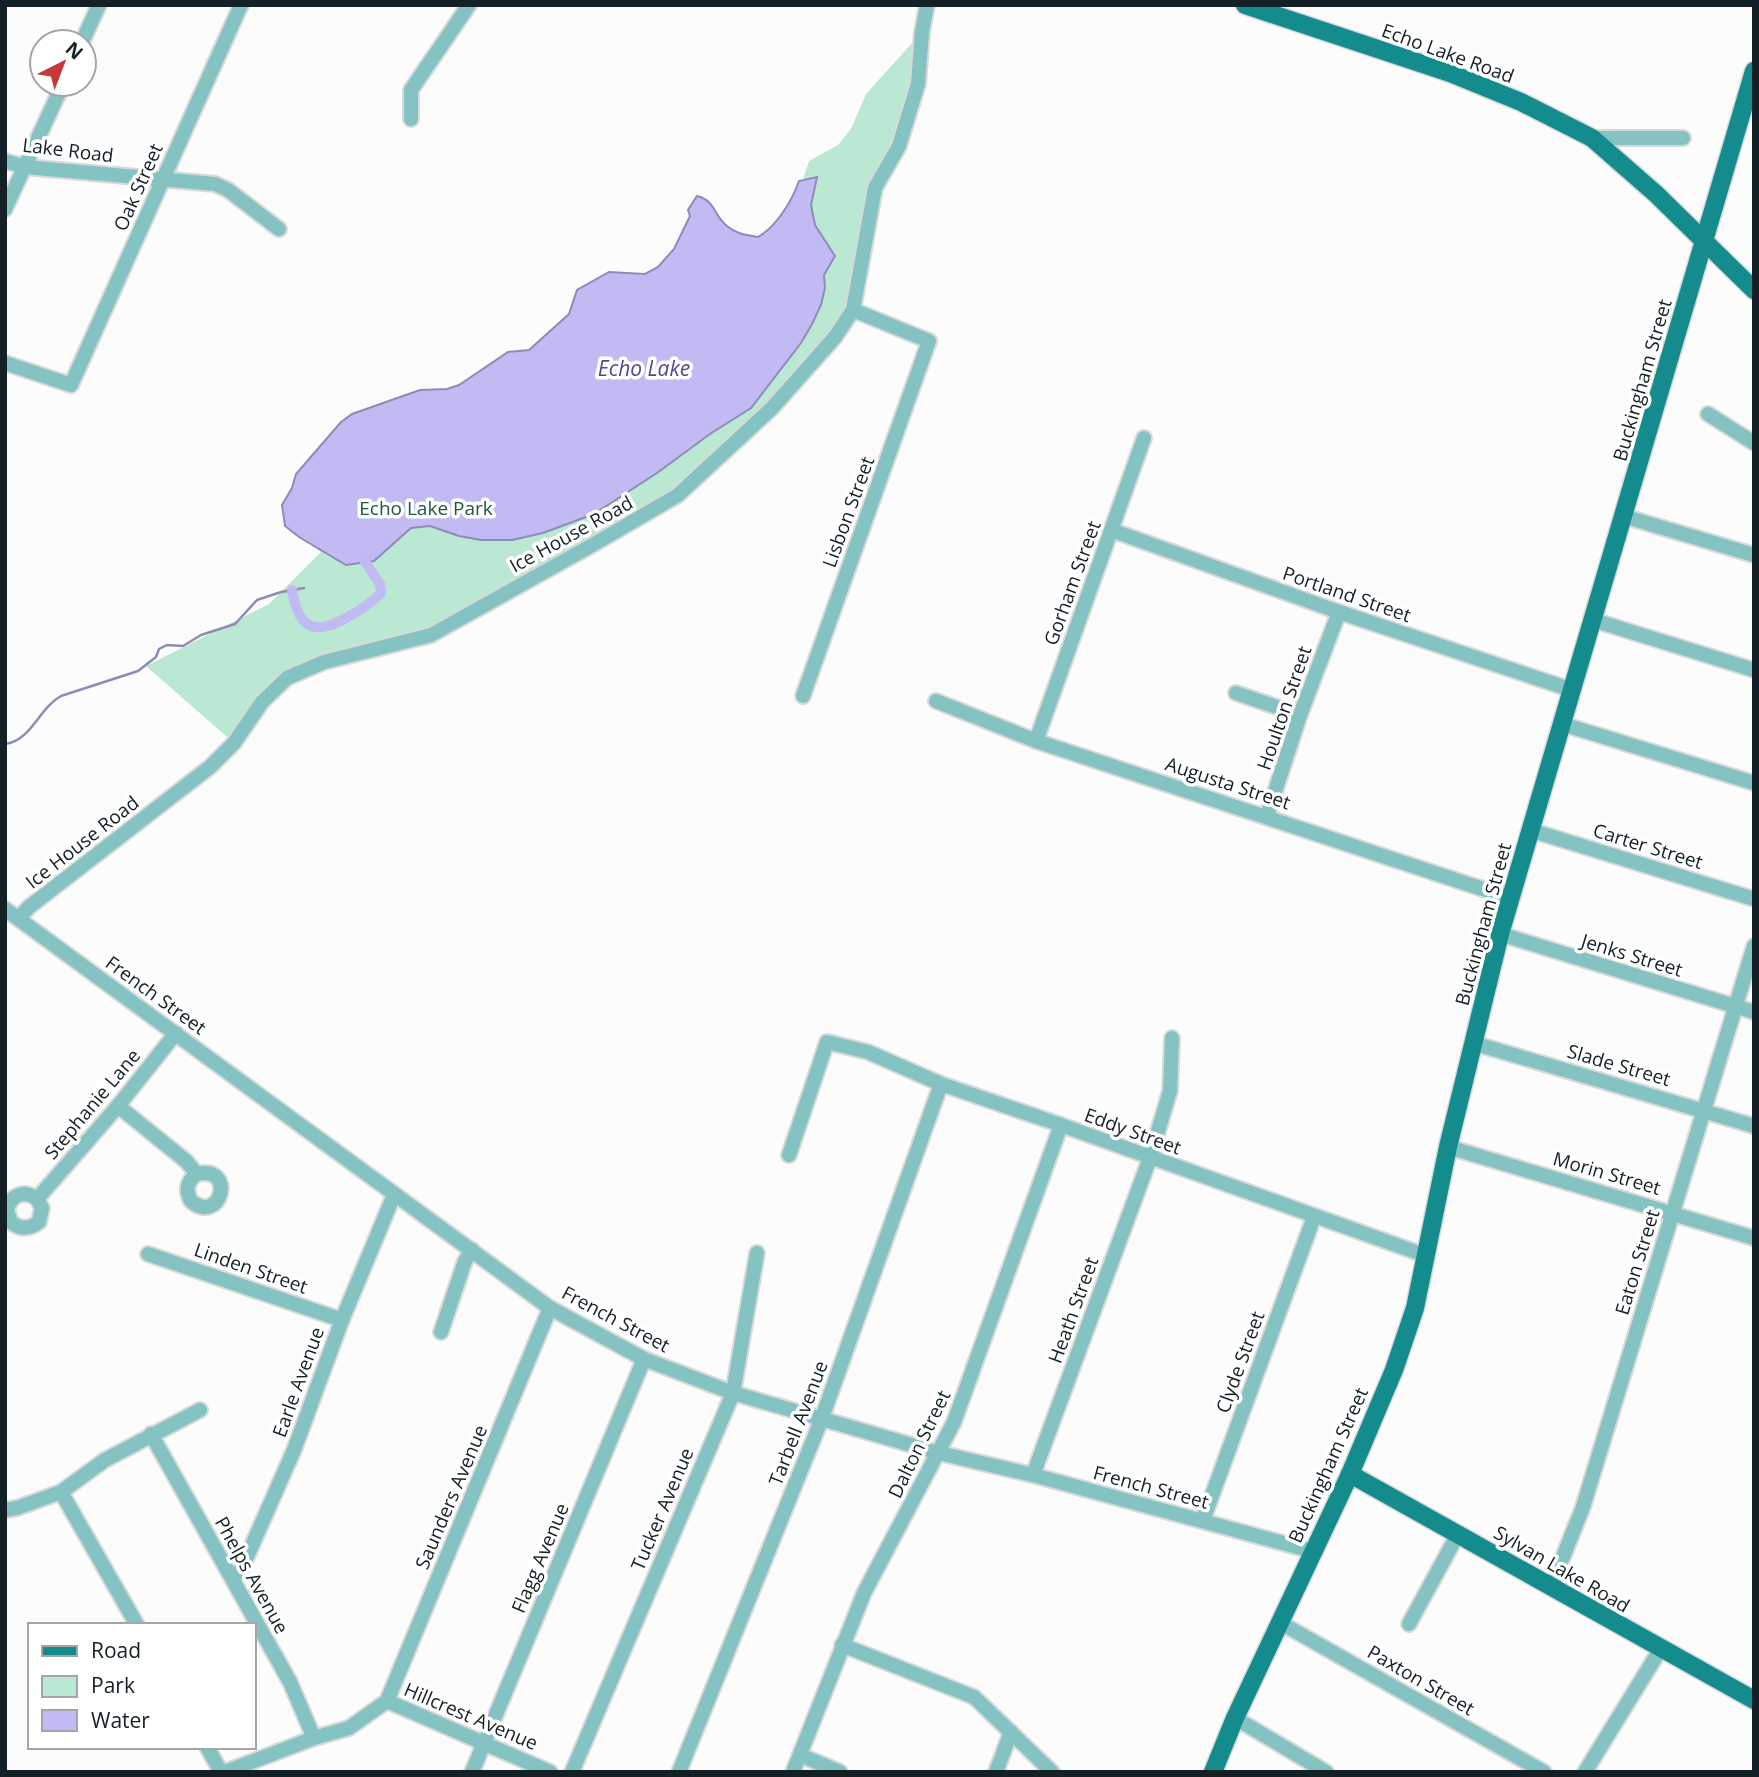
<svg xmlns="http://www.w3.org/2000/svg" width="1759" height="1777" viewBox="0 0 1759 1777" font-family="'Open Sans',sans-serif">
<style>
.green{fill:#bbe8d2}
.water{fill:#c2baf3;stroke:#8e8cb6;stroke-width:2}
.lines{fill:none;stroke-linecap:round;stroke-linejoin:round}
.stream{stroke:#8e8cb6;stroke-width:2.5}
.canal{stroke:#c2baf3;stroke-width:10}
.minor-casing{stroke:#d7d9da;stroke-width:18}
.major-casing{stroke:#d7d9da;stroke-width:21}
.minor{stroke:#85c3c3;stroke-width:14}
.major{stroke:#148c8e;stroke-width:18}
.labels{text-anchor:middle;dominant-baseline:central;stroke-width:7;stroke-linejoin:round;paint-order:stroke}
.street-label{font-size:19px;fill:#132026;stroke:#fff}
.park-label{font-size:19px;fill:#215641;stroke:#fff}
.water-label{font-size:21px;font-style:italic;fill:#56478c;stroke:#fff}
</style>
<rect width="100%" height="100%" fill="#fcfcfc"/>
<path class="green" d="M922,32L918,84L875,188L853,310L835,337L678,495L431,635L287,678L234,743L146,666L269,604L321,552L285,526L282,505L292,488L296,474L341,422L352,414L402,395L420,390L447,389L459,385L508,352L529,350L569,314L577,290L609,272L645,274L658,267L674,249L690,216L688,210L697,196C715,200 713,214 724,225C733,233 747,235 758,237L767,232L804,196L803,179L809,161L838,145L851,129L866,94Z"/>
<path class="water" d="M817,177L811,205L815,225L835,256L824,275L825,288L821,305L812,324L801,343L751,408L710,434L657,473L594,514L543,533L512,540H481L459,536L430,526L411,528L374,561L346,565L299,537L285,526L282,505L292,488L296,474L341,422L352,414L420,390L447,389L459,385L508,352L529,350L569,314L577,290L609,272L645,274L658,267L674,249L690,216L688,210L697,196C715,200 714,216 727,226C736,234 747,235 758,237C776,227 792,201 799,181Z"/>
<g class="lines">
<path class="stream" d="M5,744C31,741 39,708 61,696L138,671L156,657L159,649L167,645L183,646L201,635L235,624L257,600L281,592L304,588"/>
<path class="canal" d="M292,590C298,625 311,637 344,619C358,612 370,604 381,593L380,584L365,562"/>
<defs>
<g id="minor">
<path d="M82,42L99,5"/>
<path d="M411,119V90L469,5"/>
<path d="M1592,138H1683"/>
<path d="M5,161L25,167L215,184L228,190L279,229"/>
<path d="M5,209L63,84"/>
<path d="M5,363L71,385L241,5"/>
<path d="M1708,414L1754,443"/>
<path d="M1623,516L1754,555"/>
<path d="M1111,530L1339,612L1572,690"/>
<path d="M1593,620L1754,670"/>
<path d="M1236,693L1300,715"/>
<path d="M803,696L929,341L853,310"/>
<path d="M936,701L1036,741L1510,898"/>
<path d="M1562,724L1754,783"/>
<path d="M1036,741L1144,438"/>
<path d="M1267,816L1300,715L1339,612"/>
<path d="M1530,830L1754,899"/>
<path d="M5,909L550,1308L644,1359L733,1393L939,1453L1033,1475L1312,1551"/>
<path d="M19,918L29,907L210,767L234,743L262,702L287,678L324,662L431,635L596,543L678,495L772,408L835,337L853,310L875,188L899,146L918,84L922,32L927,5"/>
<path d="M1500,934L1754,1012"/>
<path d="M1473,1043L1754,1126"/>
<path d="M118,1106L186,1161L197,1174C187,1181 185,1190 191,1201C221,1226 237,1165 197,1174"/>
<path d="M1448,1147L1754,1238"/>
<path d="M789,1155L827,1042L868,1052L941,1084L1061,1125L1427,1256"/>
<path d="M37,1199C24,1189 10,1195 7,1211L11,1222C20,1230 30,1229 39,1222L42,1208L37,1199L118,1106L176,1033"/>
<path d="M148,1254L342,1320"/>
<path d="M441,1332L465,1261L472,1250"/>
<path d="M151,1434L290,1682L314,1738"/>
<path d="M1033,1475L1150,1158L1170,1091L1172,1038"/>
<path d="M61,1492L137,1625"/>
<path d="M5,1510L17,1508L61,1492L105,1460L200,1410"/>
<path d="M1203,1520L1314,1217"/>
<path d="M233,1579L242,1568L294,1450L342,1320L394,1195"/>
<path d="M1551,1587L1583,1507L1754,946"/>
<path d="M1279,1622L1544,1772"/>
<path d="M1409,1624L1458,1534"/>
<path d="M842,1645L974,1697L1052,1772"/>
<path d="M387,1701L550,1308"/>
<path d="M1235,1718L1326,1772"/>
<path d="M207,1747L221,1772"/>
<path d="M800,1755L840,1772"/>
<path d="M225,1772L314,1738L349,1728L387,1701L550,1772"/>
<path d="M472,1772L644,1359"/>
<path d="M572,1772L733,1393L757,1253"/>
<path d="M679,1772L822,1418L941,1084"/>
<path d="M793,1772L864,1593L954,1422L1061,1125"/>
<path d="M996,1772L1011,1732"/>
<path d="M1585,1772L1660,1650"/>
</g>
<g id="major">
<path d="M1245,5L1450,73L1521,102L1592,138L1656,194L1754,290"/>
<path d="M1350,1474L1754,1700"/>
<path d="M1213,1772L1235,1718L1350,1474L1394,1370L1415,1308L1448,1147L1500,934L1754,71"/>
</g>
</defs>
<use href="#minor" class="minor-casing"/>
<use href="#major" class="major-casing"/>
<use href="#minor" class="minor"/>
<use href="#major" class="major"/>
</g>
<g class="labels">
<g class="street-label">
<text transform="translate(1448 53) rotate(20)">Echo Lake Road</text>
<text transform="translate(68 150) rotate(7)">Lake Road</text>
<text transform="translate(138 187) rotate(-66)">Oak Street</text>
<text transform="translate(1642 380) rotate(-74)">Buckingham Street</text>
<text transform="translate(848 512) rotate(-70)">Lisbon Street</text>
<text transform="translate(571 534) rotate(-29)">Ice House Road</text>
<text transform="translate(1072 583) rotate(-70)">Gorham Street</text>
<text transform="translate(1347 594) rotate(19)">Portland Street</text>
<text transform="translate(1284 708) rotate(-71)">Houlton Street</text>
<text transform="translate(1228 783) rotate(18)">Augusta Street</text>
<text transform="translate(82 842) rotate(-38)">Ice House Road</text>
<text transform="translate(1648 846) rotate(17)">Carter Street</text>
<text transform="translate(1483 924) rotate(-75)">Buckingham Street</text>
<text transform="translate(1632 955) rotate(17)">Jenks Street</text>
<text transform="translate(156 995) rotate(36)">French Street</text>
<text transform="translate(1619 1065) rotate(16)">Slade Street</text>
<text transform="translate(92 1104) rotate(-50)">Stephanie Lane</text>
<text transform="translate(1133 1131) rotate(20)">Eddy Street</text>
<text transform="translate(1607 1173) rotate(16)">Morin Street</text>
<text transform="translate(1637 1262) rotate(-73)">Eaton Street</text>
<text transform="translate(251 1268) rotate(19)">Linden Street</text>
<text transform="translate(1073 1310) rotate(-70)">Heath Street</text>
<text transform="translate(616 1319) rotate(28)">French Street</text>
<text transform="translate(1240 1362) rotate(-70)">Clyde Street</text>
<text transform="translate(298 1382) rotate(-70)">Earle Avenue</text>
<text transform="translate(798 1423) rotate(-69)">Tarbell Avenue</text>
<text transform="translate(919 1444) rotate(-64)">Dalton Street</text>
<text transform="translate(1328 1465) rotate(-66)">Buckingham Street</text>
<text transform="translate(1151 1487) rotate(15)">French Street</text>
<text transform="translate(451 1497) rotate(-67)">Saunders Avenue</text>
<text transform="translate(662 1509) rotate(-67)">Tucker Avenue</text>
<text transform="translate(540 1558) rotate(-67)">Flagg Avenue</text>
<text transform="translate(1562 1569) rotate(30)">Sylvan Lake Road</text>
<text transform="translate(252 1575) rotate(61)">Phelps Avenue</text>
<text transform="translate(1421 1680) rotate(30)">Paxton Street</text>
<text transform="translate(471 1716) rotate(23)">Hillcrest Avenue</text>
</g>
<g class="park-label">
<text x="426" y="508">Echo Lake Park</text>
</g>
<g class="water-label">
<text x="644" y="368">Echo Lake</text>
</g>
</g>
<rect width="1759" height="1777" fill="none" stroke="#132026" stroke-width="14"/>
<rect x="28" y="1623" width="228" height="126" fill="#ffffff" stroke="#a1a6a8" stroke-width="2"/>
<rect x="42" y="1646" width="35" height="10" fill="#148c8e" stroke="#a1a6a8" stroke-width="2"/>
<text x="91" y="1658" font-size="21" fill="#132026">Road</text>
<rect x="42" y="1676" width="35" height="21" fill="#bbe8d2" stroke="#a1a6a8" stroke-width="2"/>
<text x="91" y="1693" font-size="21" fill="#132026">Park</text>
<rect x="42" y="1710" width="35" height="21" fill="#c2baf3" stroke="#a1a6a8" stroke-width="2"/>
<text x="91" y="1728" font-size="21" fill="#132026">Water</text>
<g transform="translate(63 63) rotate(42)"><circle r="33" fill="#ffffff" stroke="#a1a6a8" stroke-width="2"/>
<path d="M0-5L12 26L0 18L-12 26Z" fill="#c73938"/>
<text y="-10" font-size="19" font-weight="bold" text-anchor="middle" fill="#132026">N</text>
</g>
</svg>
